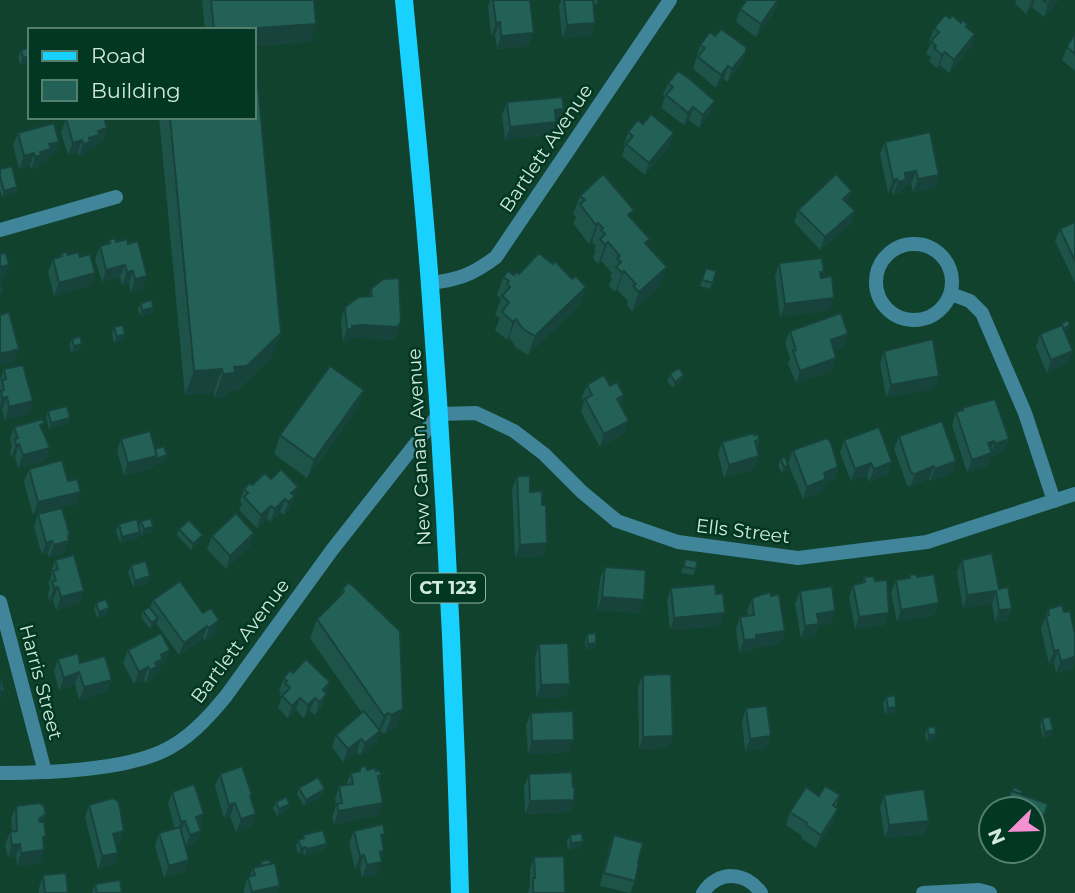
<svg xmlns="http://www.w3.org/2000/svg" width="1075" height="893" viewBox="0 0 1075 893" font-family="Montserrat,sans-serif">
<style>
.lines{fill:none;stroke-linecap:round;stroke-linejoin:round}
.street{stroke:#41859b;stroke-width:14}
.primary{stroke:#18d1fe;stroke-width:18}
.wall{fill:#1e534a}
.shaded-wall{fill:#18433c}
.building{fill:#236056;stroke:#18433c;stroke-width:2}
.labels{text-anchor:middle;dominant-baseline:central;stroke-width:5;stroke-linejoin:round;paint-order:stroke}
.shield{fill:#023723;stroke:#93b4a4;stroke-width:2}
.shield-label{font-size:18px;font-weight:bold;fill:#d1eadc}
.street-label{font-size:19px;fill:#d1eadc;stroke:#023723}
</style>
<rect width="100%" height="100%" fill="#10422d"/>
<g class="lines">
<g class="street">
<path d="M0,230L116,197"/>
<circle cx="914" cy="282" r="38"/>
<path d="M430,283C459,280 473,274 496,257L670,0"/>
<path d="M951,294L970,301L982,313L1025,413L1054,501"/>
<path d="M0,602L45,772"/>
<path d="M0,773C47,773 118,771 161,752C188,740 208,718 226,696L332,550L439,414L476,413L514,431L544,454L582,492L617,521L678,542L798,558L927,542L1075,494"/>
<path d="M703,893C718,870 746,871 761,893"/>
<path d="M923,893L979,890L990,893"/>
</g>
<path class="primary" d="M404,0C413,95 423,190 430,285C445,487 455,690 460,893"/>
</g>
<g class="wall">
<path d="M202,0H314L316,24L310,42L254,46V30H205Z"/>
<path d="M490,0H530L529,46L497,49L495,35L491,36L488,7Z"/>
<path d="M561,0H598L597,4H594L595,23L591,35L562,38L559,6Z"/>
<path d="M778,0L774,12L756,37L736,22L740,9Z"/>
<path d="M1016,0H1059L1044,17L1032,7L1026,14L1015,4Z"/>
<path d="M950,18L968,25L967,28L971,47L949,73L940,65L937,68L929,61L931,57L926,54L931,42L929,41L934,28Z"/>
<path d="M1075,35V71L1062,60L1070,41Z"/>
<path d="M700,45L741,64L727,82L724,79L716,88L693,69Z"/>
<path d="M21,50L30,52L28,62L20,64L18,57Z"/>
<path d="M668,83L710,114L699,128L689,120L684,125L661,108L665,97L663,95Z"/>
<path d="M507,102L564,109L559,121L556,122L551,134L505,140L502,115Z"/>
<path d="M159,117H254L272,357L238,390L228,391L226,397L214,398V393L185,395Z"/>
<path d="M66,119L107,128L103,141L97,143L95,148L87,150L85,155L79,156L78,152L68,155L61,132Z"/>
<path d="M643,124L674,133L669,146L645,175L622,156L625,146L624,145L628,132Z"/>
<path d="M18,133L59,142L54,154L48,156L46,162L38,164L37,168L31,169L30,166L19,169L13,145Z"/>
<path d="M885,142L935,188L913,192L911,184L905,185L902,193L893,195L892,192L888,193L880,154Z"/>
<path d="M0,169L17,187L15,194L2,197L0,191Z"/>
<path d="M580,196L631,218L647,246L660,286L632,311L627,305L628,301L617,290L615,292L609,286L612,278L610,277L612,273L601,261L598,264L593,258L596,250L594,249L596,246L592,242L589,244L573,223L576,217L573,214Z"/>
<path d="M847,203L855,211L850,224L820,250L794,222L798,210Z"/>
<path d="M1075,222V283L1055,241L1060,229Z"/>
<path d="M109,240L116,242L128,244L147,276L142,289L131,292L129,283L122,285L120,277L102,282L95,259L100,246L108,244Z"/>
<path d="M61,253L80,257L95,273L90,286L54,296L48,272L53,259L60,257Z"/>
<path d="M779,263L822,278L830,310L780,317L775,276Z"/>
<path d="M706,268L716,271L710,289L700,286Z"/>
<path d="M519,274L572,279L586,287L579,305L528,355L516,348L509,337L507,340L495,330L500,318L495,315L501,299L497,295L503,277Z"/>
<path d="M371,289L401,322L396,335L393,340L358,338H349L347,342H343L341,320L345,307L369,296Z"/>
<path d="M141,303L153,308L151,314L140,316L138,309Z"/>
<path d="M1070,325L1068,331L1065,333L1068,363L1047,373L1036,347L1040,334Z"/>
<path d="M114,327L123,341L114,343L112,334Z"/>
<path d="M790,331L848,334L844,347L834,350L836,358L832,371L796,383L788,363L790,358L785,343Z"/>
<path d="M72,339L79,350L71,352L69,345Z"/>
<path d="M884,351L934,389L886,397L880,363Z"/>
<path d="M4,369L28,414L5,420L2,410H0V380Z"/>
<path d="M670,374L684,375L682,381L673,388L667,381Z"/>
<path d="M587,385L610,386L624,395L621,405L625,433L600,447L581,412L584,401L582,397Z"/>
<path d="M962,408L1004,452L991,456L987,466L967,472L952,425L956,412L961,411Z"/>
<path d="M357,409L307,478L274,454L280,435Z"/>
<path d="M48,411L70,418L68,424L49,429L46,417Z"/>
<path d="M14,427L42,429L45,461L18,468L15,457H11L10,452L12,446L10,439Z"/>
<path d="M754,435L759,440L757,447L755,469L724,478L718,454L722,442Z"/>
<path d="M899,436L951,474L930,481L929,479L910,487L907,485L894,449Z"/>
<path d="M121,439L155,449L167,455L164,462L153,465L152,468L124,476L117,451Z"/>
<path d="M844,440L888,474L869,482L867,475L851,481L840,453Z"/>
<path d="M793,450L838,467L834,479L825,483L822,492L803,499L788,463Z"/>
<path d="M781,459L786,471L782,473L778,466Z"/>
<path d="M29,469L68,481L76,504L33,515L24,482Z"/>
<path d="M517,476L530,492L543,556L515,557L512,489Z"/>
<path d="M271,479L298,487L290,509L284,515L280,512L270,522L267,518L257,528L239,510L242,504L240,501L244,489Z"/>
<path d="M38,514L70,536L64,553L49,558L48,553L42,555L34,527Z"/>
<path d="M141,521L153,527L151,533L141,536L140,532L138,538L120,543L116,531L119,524L139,527Z"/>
<path d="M179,529L200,542L191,550L177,535Z"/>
<path d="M212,536L250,546L226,569L207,549Z"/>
<path d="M685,559L696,569L693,575L681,573Z"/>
<path d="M55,560L80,603L56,610L53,600L49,601L48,594L50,588L48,583L52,575L51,572Z"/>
<path d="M962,560L999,589L1012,609L1007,621L995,623L992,604L963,608L957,572Z"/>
<path d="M131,565L148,583L133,587L128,572Z"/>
<path d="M605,567L644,600L640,613L597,610L600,579Z"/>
<path d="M909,575L917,577L939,603L934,615L897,622L891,593L896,580L908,578Z"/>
<path d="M864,577L885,625L855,629L849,597L853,585L862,583Z"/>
<path d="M180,581L215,633L205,641L203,638L179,655L156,623L150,629L141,617L143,611L150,608L153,600Z"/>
<path d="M343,588L396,727L385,734L381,732L379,733L376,743L360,756L357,752L343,762L332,747L336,735L362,713L310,638L317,619L340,596Z"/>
<path d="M671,588L721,626L670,630L667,600Z"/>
<path d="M800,591L835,611L831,624L819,625L814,637L801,639L795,604Z"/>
<path d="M771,596L785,631L780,644L753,648L752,651L739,653L736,629L740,617L748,616L747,611L752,598Z"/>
<path d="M96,603L107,615L97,618L94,609Z"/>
<path d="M1048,609L1064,612L1075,634V662L1072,669L1056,673L1054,663L1049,664L1041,629Z"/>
<path d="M587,634L596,643L594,649L586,650L585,640Z"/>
<path d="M539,644L570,684L565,697L536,698L535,657Z"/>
<path d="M128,650H170L165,663L161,665L158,672L154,674L152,680L146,683L144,680L134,684L123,663Z"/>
<path d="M58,659L80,663L107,692L79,700L75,684L59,691L54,671Z"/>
<path d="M293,673L326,693L322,707L315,715L310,711L304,718L296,710L288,718L278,708L282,697L280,696L281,692L279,690L284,678Z"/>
<path d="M643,675L669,748L639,749L638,687Z"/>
<path d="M886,697L894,713L885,715L883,703Z"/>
<path d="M746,708L771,736L766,748L745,751L742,721Z"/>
<path d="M531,713L569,752L528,754L526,725Z"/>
<path d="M1042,718L1051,736L1043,738L1040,725Z"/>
<path d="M927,728L936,734L934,740L926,742L925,734Z"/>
<path d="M360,767L367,770L376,771L381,776L379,781L378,816L334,824L332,817L336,806L335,799L339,786L346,785L351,773L358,771Z"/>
<path d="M220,774L252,795L251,798L252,826L236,832L230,816L224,818L215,786Z"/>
<path d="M529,774L574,800L569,812L525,814L524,786Z"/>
<path d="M299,788L323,796L304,806L297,794Z"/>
<path d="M172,792L204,814L199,826L201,831L196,844L186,847L185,872L164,878L155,846L159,833L175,829L168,804Z"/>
<path d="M1021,794L1048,804L1033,846V809Z"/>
<path d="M840,795L836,807L838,809L834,821L816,848L801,838L802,836L786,825L790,812L819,796Z"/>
<path d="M884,795L929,821L924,834L885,838L880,808Z"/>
<path d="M276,802L290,804L287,810L277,816L273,808Z"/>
<path d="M89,805L124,831L119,844L115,845L118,853L113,865L98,869L85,817Z"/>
<path d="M16,806L43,822V843L40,863L17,866L16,857L8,858L5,845L10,832H12L11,819Z"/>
<path d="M354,831L382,841L384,850L377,874L362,878L360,868L355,869L349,843Z"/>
<path d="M303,835L325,850L304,856L303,853L298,854L296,846L298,840L302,839Z"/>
<path d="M570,835L583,842L580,848L568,850L567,841Z"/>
<path d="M614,835L638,863L635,881L630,893L600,886L609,848Z"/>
<path d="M534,857L565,893H528L530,885V870Z"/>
<path d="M261,861L277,893H244V889L248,877L250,876L253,868L259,867Z"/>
<path d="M43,875L68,893H39V888Z"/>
<path d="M95,884L122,893H92Z"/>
</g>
<g class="shaded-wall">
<path d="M778,0L774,12L756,37L761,24Z"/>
<path d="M1032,0H1035L1032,7L1026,14Z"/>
<path d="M1052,0H1059L1044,17L1048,4Z"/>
<path d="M500,22L495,35L491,36L496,23Z"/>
<path d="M595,23L591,35L562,38L567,25Z"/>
<path d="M316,24L310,42L254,46V30H231Z"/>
<path d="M534,33L529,46L497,49L501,36Z"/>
<path d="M975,34L971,47L949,73L954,60Z"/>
<path d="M746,52L741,64L727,82L732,69Z"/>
<path d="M945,52L940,65L937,68L942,55Z"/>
<path d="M30,56L28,62L20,64L23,58Z"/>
<path d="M728,66L724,79L716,88L721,75Z"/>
<path d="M715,101L710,114L699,128L703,115Z"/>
<path d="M693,107L689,120L684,125L688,113Z"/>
<path d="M564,109L559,121L550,122L555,110Z"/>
<path d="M556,122L551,134L505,140L510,127Z"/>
<path d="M107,128L103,141L97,143L95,148L87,150L85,155L79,156L83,144L98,131Z"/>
<path d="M674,133L669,146L645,175L649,163Z"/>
<path d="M82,140L78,152L68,155L73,143Z"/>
<path d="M59,142L54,154L48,156L46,162L38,164L37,168L31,169L35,157L49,144Z"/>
<path d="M34,153L30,166L19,169L24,156Z"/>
<path d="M916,171L911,184L905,185L902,193L893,195L898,182L905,173Z"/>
<path d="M939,175L935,188L913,192L918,179Z"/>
<path d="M897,179L892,192L888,193L893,180Z"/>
<path d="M17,187L15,194L2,197L4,191Z"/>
<path d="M852,191L847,204L843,199Z"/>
<path d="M855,211L850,224L820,250L825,237Z"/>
<path d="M598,223L592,242L589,244L596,225Z"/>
<path d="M608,242L601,261L598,264L605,245Z"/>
<path d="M9,265L5,277L0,279V267Z"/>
<path d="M125,265L120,277L102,282L106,270Z"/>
<path d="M667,267L660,286L632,311L639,292Z"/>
<path d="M133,271L129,283L122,285L127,272Z"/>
<path d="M624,271L617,290L615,292L622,273Z"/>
<path d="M95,273L90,286L54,296L59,283Z"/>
<path d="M147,276L142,289L131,292L135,279Z"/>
<path d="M586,287L579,305L528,355L535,336Z"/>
<path d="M834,298L830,310L780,317L785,304Z"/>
<path d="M153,308L151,314L140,316L142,310Z"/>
<path d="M516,319L509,337L507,340L513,322Z"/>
<path d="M401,322L396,335L393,340L358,338H349L347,342H343L347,329L352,326Z"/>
<path d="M1070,325L1068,331L1061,335L1063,329Z"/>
<path d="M281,333L272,357L238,390L228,391L226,397L214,398L223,374Z"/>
<path d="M125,334L123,341L114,343L117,337Z"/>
<path d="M848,334L844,347L826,353L831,340Z"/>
<path d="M82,344L79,350L71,352L74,346Z"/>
<path d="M19,349L14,362L0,365V354Z"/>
<path d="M1073,351L1068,363L1047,373L1051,360Z"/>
<path d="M836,358L832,371L796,383L800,371Z"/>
<path d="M222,369L214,393L185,395L194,371Z"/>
<path d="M684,375L682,381L673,388L675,382Z"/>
<path d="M939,376L934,389L886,397L891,385Z"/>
<path d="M364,390L357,409L307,478L314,460Z"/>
<path d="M624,395L620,408L617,399Z"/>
<path d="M7,397L2,410H0V405L2,398Z"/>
<path d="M33,401L28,414L5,420L9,407Z"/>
<path d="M70,418L68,424L49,429L51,423Z"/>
<path d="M629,421L625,433L600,447L604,434Z"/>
<path d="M1009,439L1004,452L991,456L987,466L967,472L972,460L991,453L995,444Z"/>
<path d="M994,441L989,453L988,443Z"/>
<path d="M19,444L15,457H11L16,445Z"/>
<path d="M50,448L45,461L18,468L23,455Z"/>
<path d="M167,455L164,462L153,465L156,459Z"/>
<path d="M157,456L152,468L124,476L128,463Z"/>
<path d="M759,456L755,469L724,478L729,465Z"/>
<path d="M956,461L951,474L930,481L935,469Z"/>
<path d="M892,462L888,474L869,482L874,469Z"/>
<path d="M871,463L867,475L851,481L855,469Z"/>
<path d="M788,465L786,471L782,473L784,467Z"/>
<path d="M934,466L929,479L910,487L915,474Z"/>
<path d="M838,467L834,479L825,483L822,492L803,499L807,487L824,473Z"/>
<path d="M298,487L290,509L284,515L291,493Z"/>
<path d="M81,492L76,504L33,515L38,502Z"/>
<path d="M285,499L280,512L270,522L275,509Z"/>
<path d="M271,506L267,518L257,528L261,515Z"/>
<path d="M153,527L151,533L141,536L144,529Z"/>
<path d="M140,532L138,538L120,543L122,537Z"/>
<path d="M254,533L250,546L226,569L230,556Z"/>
<path d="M203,535L200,542L191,550L193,544Z"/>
<path d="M68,536H70L64,553L49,558L54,545Z"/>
<path d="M52,541L48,553L42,555L46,543Z"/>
<path d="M547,543L543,556L515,557L520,545Z"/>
<path d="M150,576L148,583L133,587L135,581Z"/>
<path d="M58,587L53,600L49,601L54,588Z"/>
<path d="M84,591L80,603L56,610L61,597Z"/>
<path d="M996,591L992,604L963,608L967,595Z"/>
<path d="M602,597L644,600L640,613L597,610Z"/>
<path d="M939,603L934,615L897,622L901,610Z"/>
<path d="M109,608L107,615L97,618L99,612Z"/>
<path d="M1012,609L1007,621L995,623L999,610Z"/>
<path d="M835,611L831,624L819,625L814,637L801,639L805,626L817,614Z"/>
<path d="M725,613L721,626L670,630L674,618Z"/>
<path d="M889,613L885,625L855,629L859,617Z"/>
<path d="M158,618L156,625L150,629L152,623Z"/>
<path d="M219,620L215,633L205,641L209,628Z"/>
<path d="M207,626L203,638L179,655L184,643Z"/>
<path d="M785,631L780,644L753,648L752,651L739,653L744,640L756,635Z"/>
<path d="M596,643L594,649L586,650L588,644Z"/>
<path d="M1075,647V662L1072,669L1056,673L1061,661Z"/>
<path d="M170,650L165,663L161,665L158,672L154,674L152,680L146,683L150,670L161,655Z"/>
<path d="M1058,650L1054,663L1049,664L1054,651Z"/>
<path d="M148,667L144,680L134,684L139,672Z"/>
<path d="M79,672L75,684L59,691L64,678Z"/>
<path d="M112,680L107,692L79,700L84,687Z"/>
<path d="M330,682L326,695L318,703L323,690Z"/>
<path d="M570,684L565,697L536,698L541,685Z"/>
<path d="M4,690L0,701V691Z"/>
<path d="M327,694L322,707L315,715L320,702Z"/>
<path d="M300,698L296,710L288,718L292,706Z"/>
<path d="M315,698L310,711L304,718L308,705Z"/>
<path d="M896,707L894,713L885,715L888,708Z"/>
<path d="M403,709L396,727L385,734L392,715Z"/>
<path d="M388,713L376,743L360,756L365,743L378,732L384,716Z"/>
<path d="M1053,730L1051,736L1043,738L1045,732Z"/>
<path d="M936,734L934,740L926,742L929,735Z"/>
<path d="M673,736L669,748L639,749L643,737Z"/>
<path d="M771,736L766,748L745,751L750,739Z"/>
<path d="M361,739L357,752L343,762L348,749Z"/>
<path d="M574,740L569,752L528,754L532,741Z"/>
<path d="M325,789L323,796L304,806L306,800Z"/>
<path d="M574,800L569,812L525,814L530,801Z"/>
<path d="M235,803L230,816L224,818L229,805Z"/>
<path d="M383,803L378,816L334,824L338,811Z"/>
<path d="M290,804L287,810L277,816L279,809Z"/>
<path d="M838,809L834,821L816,848L821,835Z"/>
<path d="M46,814L41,827L39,819Z"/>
<path d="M204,814L200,826L191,829L196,817Z"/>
<path d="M256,814L252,826L236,832L241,819Z"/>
<path d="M185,821L180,833L176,835L181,822Z"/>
<path d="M929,821L924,834L885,838L889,825Z"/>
<path d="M124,831L119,844L108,847L113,834Z"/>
<path d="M201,831L196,844L185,848L190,835Z"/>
<path d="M583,842L580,848L568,850L571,843Z"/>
<path d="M20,844L16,857L8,858L12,845Z"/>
<path d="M327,844L325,850L304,856L307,849Z"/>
<path d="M306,847L303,853L298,854L301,848Z"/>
<path d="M44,850L40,863L17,866L21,853Z"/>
<path d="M384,850L377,874L362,878L367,865L380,852Z"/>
<path d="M118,853L113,865L98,869L102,856Z"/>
<path d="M364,855L360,868L355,869L360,856Z"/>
<path d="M189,860L185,872L164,878L169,866Z"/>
<path d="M280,886L277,893H251L252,892Z"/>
</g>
<g class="building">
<path d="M211,0H314L316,24L231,30H214Z"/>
<path d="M493,0H530L534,33L501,36L500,22L496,23Z"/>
<path d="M564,0H593L595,23L567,25Z"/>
<path d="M747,0H778L761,24L740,9Z"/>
<path d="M1043,0H1052L1048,4Z"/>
<path d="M945,15L950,18L952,15L961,23L963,20L968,25L966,27L975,34L954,60L945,52L942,55L934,48L936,46L931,41L939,32L934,28Z"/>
<path d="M721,29L746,47V52L732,69L728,66L721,75L698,57L705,48L700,45L710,32L715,36Z"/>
<path d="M1075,35V54L1067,47L1070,41Z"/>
<path d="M28,48L30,56L23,58L21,50Z"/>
<path d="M254,64H256L281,333L247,366L234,367L235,373L223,374L222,369L194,371L170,117H254Z"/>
<path d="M678,71L691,80L715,101L703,115L693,107L688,113L666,95L673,87L668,83Z"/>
<path d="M562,97L564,109L555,110L556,122L510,127L507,102Z"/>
<path d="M651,114L674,133L649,163L626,144L633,136L628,132L638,120L643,124Z"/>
<path d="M73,117H104L107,128L98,131L99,135L89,138L90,142L83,144L82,140L73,143L66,119Z"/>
<path d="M54,123L59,142L49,144L51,149L40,152L41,155L35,157L34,153L24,156L18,133Z"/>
<path d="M930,132L939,175L918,179L916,171L905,173L906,180L898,182L897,179L893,180L885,142Z"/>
<path d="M12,166L17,187L4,191L0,176V169Z"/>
<path d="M603,174L634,210L628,215L650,239L645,243L667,267L639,292L633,286L636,284L624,271L622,273L616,267L621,262L617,258L620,256L608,242L605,245L600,239L605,234L601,230L603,228L598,223L596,225L580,204L585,200L580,196Z"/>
<path d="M836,174L852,191L843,199L855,211L825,237L798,210Z"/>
<path d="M1075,222V261L1060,229Z"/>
<path d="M115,238L116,242L127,239L128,244L138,241L147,276L135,279L133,271L127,272L125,265L106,270L100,246L110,243L109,240Z"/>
<path d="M67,252L68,255L78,252L80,257L90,254L95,273L59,283L53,259L62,256L61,253Z"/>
<path d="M6,253L9,265L0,267V254Z"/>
<path d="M539,253L553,264L555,261L572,279L576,276L586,287L535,336L523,329L516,319L513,322L502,312L509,302L502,296L510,287L507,284L509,281L503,277L508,271L514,275L516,272L519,274Z"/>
<path d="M822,258L824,272H820L821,278L832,276L834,298L785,304L779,263Z"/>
<path d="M706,268L716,271L713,283L702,280Z"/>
<path d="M399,278L401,322L397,327L362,325L352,326V329H347L345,307L359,297L372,296L371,289L383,279Z"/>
<path d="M0,280L3,292L0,293Z"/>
<path d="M152,300L153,308L142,310L141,303Z"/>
<path d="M9,312L19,349L0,354V315Z"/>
<path d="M841,313L848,334L831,340L836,358L800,371L793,351L796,350L790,331Z"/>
<path d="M1068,320L1070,325L1063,329L1061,324Z"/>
<path d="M123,325L125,334L117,337L114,327Z"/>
<path d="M1062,325L1073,351L1051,360L1040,334Z"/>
<path d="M80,336L82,344L74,346L72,339Z"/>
<path d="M933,339L939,376L891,385L884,351Z"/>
<path d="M23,365L33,401L9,407L7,397L2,398L1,391L4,390L2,380L6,379L4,369Z"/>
<path d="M330,366L364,390L314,460L280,435Z"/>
<path d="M679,368L684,375L675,382L670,374Z"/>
<path d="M604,375L610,386L617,382L624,395L617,399L629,421L604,434L585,399L592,395L587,385Z"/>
<path d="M995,399L1009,439L995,444L994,441L988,443L992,453L972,460L956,412L963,410L962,408Z"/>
<path d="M67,406L70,418L51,423L48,411Z"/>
<path d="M43,419L44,423L40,425L50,448L23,455L19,444L16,445L15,439L18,438L14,427Z"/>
<path d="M942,421L956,461L935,469L934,466L915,474L911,473L899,436Z"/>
<path d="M879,427L892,462L874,469L871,463L855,469L844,440Z"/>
<path d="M150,431L157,456L128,463L121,439Z"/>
<path d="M754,433V435L758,434L759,440L755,441L759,456L729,465L722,442Z"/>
<path d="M827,438L831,443L838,467L824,473L826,479L807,487L793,450Z"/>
<path d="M164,446L167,455L156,459L157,456L155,449Z"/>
<path d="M785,457L788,465L784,467L781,459Z"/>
<path d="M62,460L68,481L77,479L81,492L38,502L29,469Z"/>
<path d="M281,469L298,487L291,493L295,496L288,502L285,499L275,509L271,506L261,515L244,497L248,493L244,489L249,483L252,485L265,473L271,479Z"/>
<path d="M517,476H530V492L542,491V505H546L547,543L520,545Z"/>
<path d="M62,508L70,536H68L69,541L54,545L52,541L46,543L38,514Z"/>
<path d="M236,513L254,533L230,556L212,536Z"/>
<path d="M151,518L153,527L144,529L141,521Z"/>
<path d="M137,519L140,532L122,537L119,524Z"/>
<path d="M189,520L203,535L193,544L179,529Z"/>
<path d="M992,553L999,589L1008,587L1012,609L999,610L996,591L967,595L962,560Z"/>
<path d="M74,555L84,591L61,597L58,587L54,588L52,582L56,580L53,571L58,569L55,560Z"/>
<path d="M685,559L697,561L696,569L684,567Z"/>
<path d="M146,561L150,576L135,581L131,565Z"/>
<path d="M605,567L646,570L644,600L602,597Z"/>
<path d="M916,574L917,577L934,574L939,603L901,610L896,580L910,578L909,575Z"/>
<path d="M874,576L875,581L887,580L889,613L859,617L853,585L865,582L864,577Z"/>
<path d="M180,581L203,613L211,608L219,620L209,628L207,626L184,643L153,600Z"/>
<path d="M348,583L351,584L400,631L403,709L392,715L388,713L384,716L317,619L344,592L343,588Z"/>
<path d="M715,584L716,594L723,593L725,613L674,618L671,588Z"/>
<path d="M832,586L835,611L817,614L819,624L805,626L800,591Z"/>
<path d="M770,592L771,596L779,594L785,631L756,635V639L744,640L740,617L754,615L752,598Z"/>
<path d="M106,599L109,608L99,612L96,603Z"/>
<path d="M1062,605L1064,612L1070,611L1075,634V657L1061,661L1058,650L1054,651L1046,616L1049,615L1048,609Z"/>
<path d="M149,607L158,618L152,623L143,611Z"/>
<path d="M161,633L170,650L161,655L163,659L155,663L157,667L150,670L148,667L139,672L128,650Z"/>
<path d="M596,633V643L588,644L587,634Z"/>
<path d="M568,643L570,684L541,685L539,644Z"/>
<path d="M78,653L80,663L105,656L112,680L84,687L79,672L64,678L58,659Z"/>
<path d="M306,659L330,682L323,690L327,694L320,702L315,698L308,705L300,698L292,706L282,696L290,688L285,683L287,681L284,678L290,670L293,673Z"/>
<path d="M671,674L673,736L643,737V675Z"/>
<path d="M0,676L4,690L0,691Z"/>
<path d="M895,695L896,707L888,708L886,697Z"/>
<path d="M767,706L771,736L750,739L746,708Z"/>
<path d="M364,711L380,731L365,743L361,739L348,749L336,735Z"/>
<path d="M573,711L574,740L532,741L531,713Z"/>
<path d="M1050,717L1053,730L1045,732L1042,718Z"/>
<path d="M935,726L936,734L929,735L927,728Z"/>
<path d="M242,766L252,795L250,796L256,814L241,819L235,803L229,805L220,774Z"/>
<path d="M366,766L367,770L376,768V771L380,770L381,776H378L383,803L338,811L337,804L342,803L339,786L353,784L351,773L360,771V767Z"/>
<path d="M572,772L573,787H575L574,800L530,801L529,774Z"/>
<path d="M318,777L325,789L306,800L299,788Z"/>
<path d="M194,784L204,814L196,817L201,831L190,835L185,821L181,822L172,792Z"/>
<path d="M825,786L840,795L833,805L838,809L821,835L806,825L807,823L790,812L806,787L819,796Z"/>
<path d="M1014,787L1022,791L1021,794L1012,791Z"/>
<path d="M924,789L929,821L889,825L884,795Z"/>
<path d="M1011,791L1048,804L1037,834L1033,833V809H1005Z"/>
<path d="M286,797L290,804L279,809L276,802Z"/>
<path d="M113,798L119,802L124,831L113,834L118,853L102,856L89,805Z"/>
<path d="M39,803L44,806L46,814L39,819L40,822H44L46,837H43L44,850L21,853L20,844L12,845L10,832L17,831L16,806Z"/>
<path d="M383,824L385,834L381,835L384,850L380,852L382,862L367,865L364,855L360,856L354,831Z"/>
<path d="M180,827L189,860L169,866L159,833Z"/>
<path d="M323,830L327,844L307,849L306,847L301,848L298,840L304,838L303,835Z"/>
<path d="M582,833L583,842L571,843L570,835Z"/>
<path d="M614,835L643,843L638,863H639L635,881L604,873Z"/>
<path d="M564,856L565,893H533V878H535L534,857Z"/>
<path d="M270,860L271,864L262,866L261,861Z"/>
<path d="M275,863L280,886L252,892L248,877L255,875L253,868Z"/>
<path d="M66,873L68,893H45L43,875Z"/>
<path d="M120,880L122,893H97L95,884Z"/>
</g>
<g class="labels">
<rect class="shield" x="411" y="573.5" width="74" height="29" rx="5"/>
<g class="shield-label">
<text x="448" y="588">CT 123</text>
</g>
<g class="street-label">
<text transform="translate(546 148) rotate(-56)">Bartlett Avenue</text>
<text transform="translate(419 447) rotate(-93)">New Canaan Avenue</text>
<text transform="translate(743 531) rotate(7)">Ells Street</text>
<text transform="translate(240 641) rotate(-53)">Bartlett Avenue</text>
<text transform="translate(41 682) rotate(75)">Harris Street</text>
</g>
</g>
<rect x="28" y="28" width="228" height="91" fill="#023723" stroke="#557f6d" stroke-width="2"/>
<rect x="42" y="51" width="35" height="10" fill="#18d1fe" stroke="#557f6d" stroke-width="2"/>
<text x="91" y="63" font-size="21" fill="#d1eadc">Road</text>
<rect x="42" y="80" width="35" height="21" fill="#236056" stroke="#557f6d" stroke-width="2"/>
<text x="91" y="98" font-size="21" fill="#d1eadc">Building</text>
<g transform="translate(1012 830) rotate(247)"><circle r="33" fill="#023723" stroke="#557f6d" stroke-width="2"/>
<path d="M0-5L12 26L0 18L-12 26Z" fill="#f591d2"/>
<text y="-10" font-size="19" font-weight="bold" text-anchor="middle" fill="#d1eadc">N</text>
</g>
</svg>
